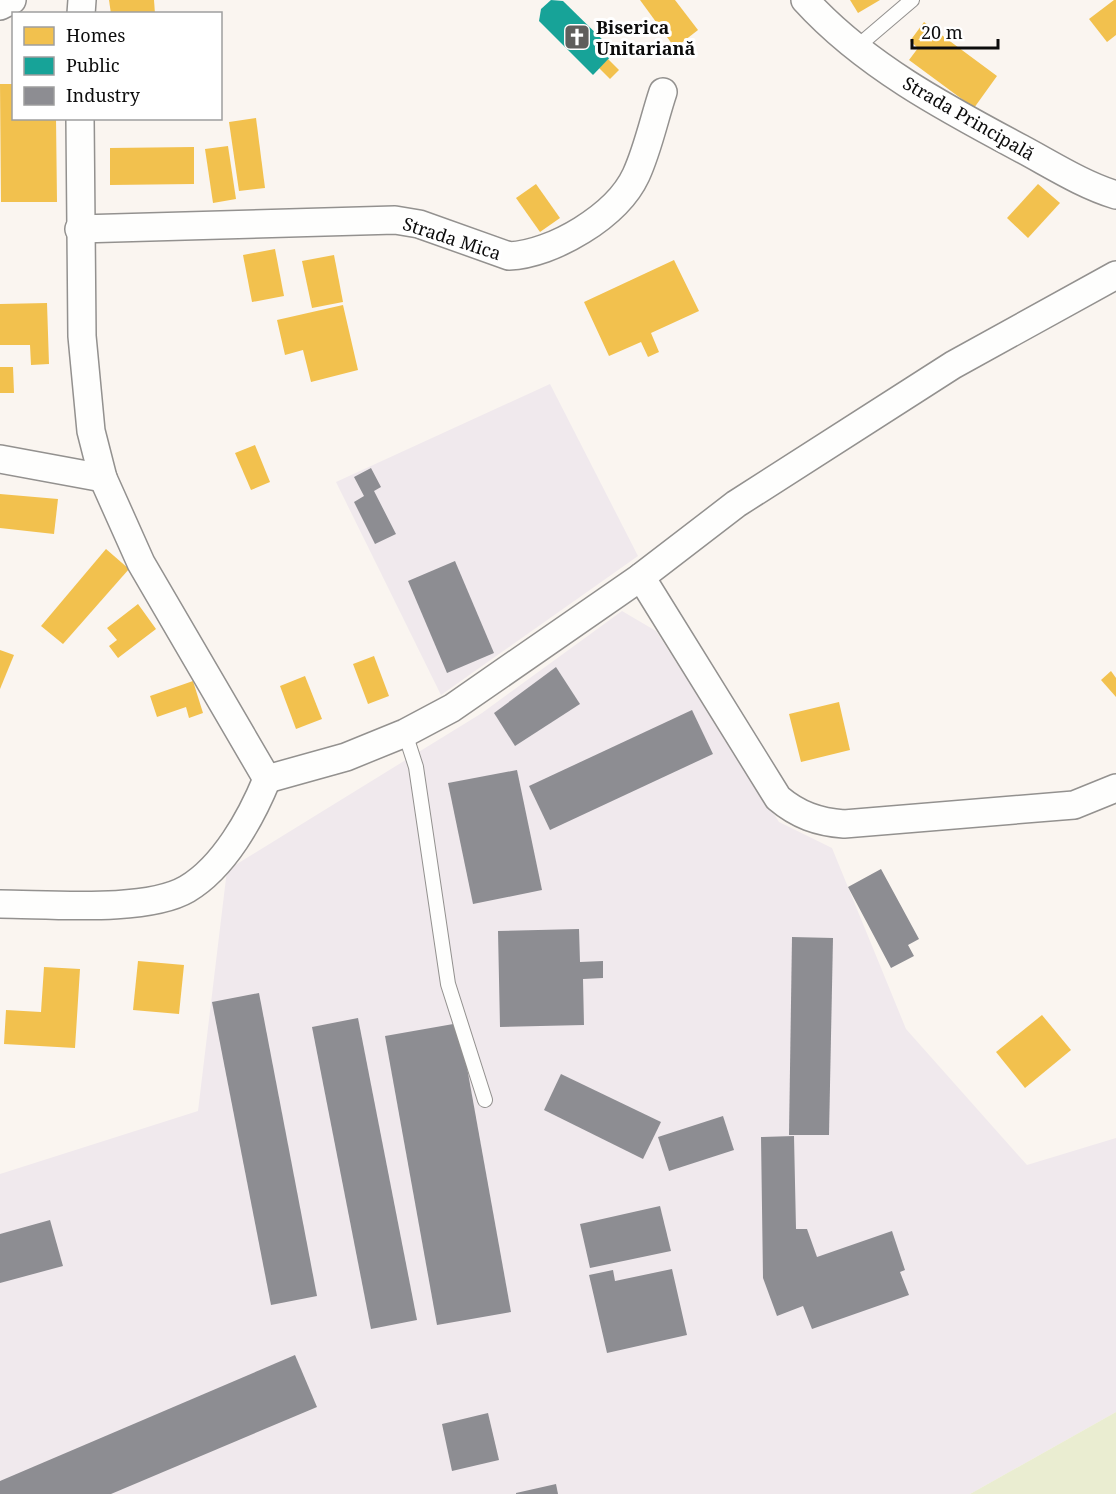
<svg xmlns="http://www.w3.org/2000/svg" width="1116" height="1494" viewBox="0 0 1116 1494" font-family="'Noto Serif',serif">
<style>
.industrial{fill:#f0e9ed}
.green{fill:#eaedd1}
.homes{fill:#f2c14e}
.public{fill:#17a398}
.industry{fill:#8d8d92}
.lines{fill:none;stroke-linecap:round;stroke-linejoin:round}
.lane-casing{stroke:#93918f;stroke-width:16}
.street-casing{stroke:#93918f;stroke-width:30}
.lane{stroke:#fefefd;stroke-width:14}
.street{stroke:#fefefd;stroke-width:27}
.labels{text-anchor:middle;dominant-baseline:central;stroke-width:6;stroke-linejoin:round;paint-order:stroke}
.poi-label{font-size:18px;font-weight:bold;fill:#0c0c0c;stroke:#fff;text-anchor:start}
.street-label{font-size:18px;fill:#0c0c0c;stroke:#fff}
</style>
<rect width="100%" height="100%" fill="#faf5f0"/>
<g class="industrial">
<path d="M550,384L638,556L441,695L336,482Z"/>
<path d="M622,611L656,631L779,822L832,848L906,1029L1027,1165L1116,1138V1412L970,1494H0V1174L198,1111L227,870L482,713Z"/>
</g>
<path class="green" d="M1116,1412V1494H970Z"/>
<g class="homes">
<path d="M109,0H154L155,14H111Z"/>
<path d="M640,0H675L698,30L675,48Z"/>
<path d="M850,0H880L858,13Z"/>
<path d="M1114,0H1116V35L1107,42L1089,19Z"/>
<path d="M924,22L997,76L974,108L909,60L918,48L910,41Z"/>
<path d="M608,59L619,70L610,79L599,68Z"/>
<path d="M0,84H14V118H56L57,202H1Z"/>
<path d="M256,118L265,188L239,191L229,122Z"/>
<path d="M228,146L236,199L213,203L205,149Z"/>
<path d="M194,147V184L110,185V148Z"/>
<path d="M536,184L560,218L540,232L516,198Z"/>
<path d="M1038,184L1060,203L1028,238L1007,218Z"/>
<path d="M275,249L284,296L252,302L243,255Z"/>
<path d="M334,255L343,302L312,308L302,261Z"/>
<path d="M674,260L699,311L651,333L659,352L648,357L641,342L609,356L584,302Z"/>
<path d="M47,303L49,364L31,365L30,345H0V304Z"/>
<path d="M343,305L358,370L311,382L303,350L285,355L277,320Z"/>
<path d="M0,367H13L14,393H0Z"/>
<path d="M255,445L270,482L251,490L235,453Z"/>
<path d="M0,494L58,499L54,534L0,528Z"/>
<path d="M106,549L129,569L63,644L41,626Z"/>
<path d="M138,604L156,629L118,658L109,646L117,640L107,628Z"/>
<path d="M0,650L14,655L0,689Z"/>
<path d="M374,656L389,696L368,704L353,664Z"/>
<path d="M1111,671L1116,678V697L1101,680Z"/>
<path d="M305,676L322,719L296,729L280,686Z"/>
<path d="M193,681L203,713L189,718L186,707L157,717L150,696Z"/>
<path d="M839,702L850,750L801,762L789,714Z"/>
<path d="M138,961L184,965L179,1014L133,1010Z"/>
<path d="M44,967L80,969L75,1048L4,1044L6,1010L41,1012Z"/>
<path d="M1042,1015L1071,1050L1025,1088L996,1052Z"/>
</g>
<path class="public" d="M551,0L563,1L615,52L593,75L539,21L541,9Z"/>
<g class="industry">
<path d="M371,468L381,487L374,491L396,534L375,544L354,502L364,496L354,477Z"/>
<path d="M455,561L494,653L447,673L408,581Z"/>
<path d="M556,667L580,704L515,746L494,713Z"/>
<path d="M692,710L713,754L550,830L529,786Z"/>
<path d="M517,770L542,890L473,904L448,783Z"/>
<path d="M881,869L919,939L908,945L914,956L891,968L848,887Z"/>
<path d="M579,929L580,962L603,961V978L583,979L584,1025L500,1027L498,931Z"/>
<path d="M792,937L833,938L829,1135H789Z"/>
<path d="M259,993L317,1296L271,1305L212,1002Z"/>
<path d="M358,1018L417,1320L371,1329L312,1027Z"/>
<path d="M459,1023L511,1312L437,1325L385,1036Z"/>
<path d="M561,1074L661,1122L643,1159L544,1110Z"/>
<path d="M723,1116L734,1150L669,1171L658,1137Z"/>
<path d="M794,1136L796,1229H807L817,1257L892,1231L905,1270L900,1272L909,1295L812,1329L803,1306L777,1316L763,1278L761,1137Z"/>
<path d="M660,1206L671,1251L590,1268L580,1224Z"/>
<path d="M50,1220L63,1266L0,1283V1234Z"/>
<path d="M672,1269L687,1335L607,1353L589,1275L613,1270L615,1281Z"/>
<path d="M295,1355L317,1407L111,1494H0V1481Z"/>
<path d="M488,1413L499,1460L452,1471L442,1424Z"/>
<path d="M556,1484L558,1494H516V1493Z"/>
</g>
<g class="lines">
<defs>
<g id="lane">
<path d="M858,46L912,0"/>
<path d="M405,733L416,767L448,984L485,1100"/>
</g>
<g id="street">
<path d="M805,0C864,65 945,108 1022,149C1052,165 1083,185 1116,195"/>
<path d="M0,6L12,0"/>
<path d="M81,14L82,0"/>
<path d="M80,118L82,336L91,431L103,478L141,563L267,779"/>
<path d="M79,229L395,220L419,224L509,256C553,254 617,216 636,175C648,149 654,119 663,92"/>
<path d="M0,459L103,478"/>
<path d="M641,577L778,798C798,815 818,822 844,824L1074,805L1116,788"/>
<path d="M267,779L346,757L405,733L452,708L641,577L736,504L953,365L1116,275"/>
<path d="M0,904C48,904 146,913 187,889C224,867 251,818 267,779"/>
</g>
</defs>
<use href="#lane" class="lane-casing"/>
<use href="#street" class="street-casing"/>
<use href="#lane" class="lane"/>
<use href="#street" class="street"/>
</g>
<defs>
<symbol id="church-square" viewBox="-11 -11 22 22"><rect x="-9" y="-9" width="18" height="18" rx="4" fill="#5f5e5c" stroke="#fff"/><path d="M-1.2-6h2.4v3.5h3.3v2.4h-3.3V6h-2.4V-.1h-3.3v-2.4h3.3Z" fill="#fff"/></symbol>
</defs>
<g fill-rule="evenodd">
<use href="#church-square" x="562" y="22" width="30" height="30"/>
</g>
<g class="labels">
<g class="poi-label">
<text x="596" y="27">Biserica<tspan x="596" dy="21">Unitariană</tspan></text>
</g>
<g class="street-label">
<text transform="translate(969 118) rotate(30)">Strada Principală</text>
<text transform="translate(452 238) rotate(18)">Strada Mica</text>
</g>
</g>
<rect x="12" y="12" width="210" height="108" fill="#ffffff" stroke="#9e9e9e" stroke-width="1.5"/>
<rect x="24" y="27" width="30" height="18" fill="#f2c14e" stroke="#9e9e9e" stroke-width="1.5"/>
<text x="66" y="42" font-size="18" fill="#0c0c0c">Homes</text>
<rect x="24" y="57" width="30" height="18" fill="#17a398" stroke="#9e9e9e" stroke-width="1.5"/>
<text x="66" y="72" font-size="18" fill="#0c0c0c">Public</text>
<rect x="24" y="87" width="30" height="18" fill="#8d8d92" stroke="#9e9e9e" stroke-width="1.5"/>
<text x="66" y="102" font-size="18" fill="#0c0c0c">Industry</text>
<path d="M912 39v9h86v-9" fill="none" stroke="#0c0c0c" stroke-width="3"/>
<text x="921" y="39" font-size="18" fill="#0c0c0c" stroke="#ffffff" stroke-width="4.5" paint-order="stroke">20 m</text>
</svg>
